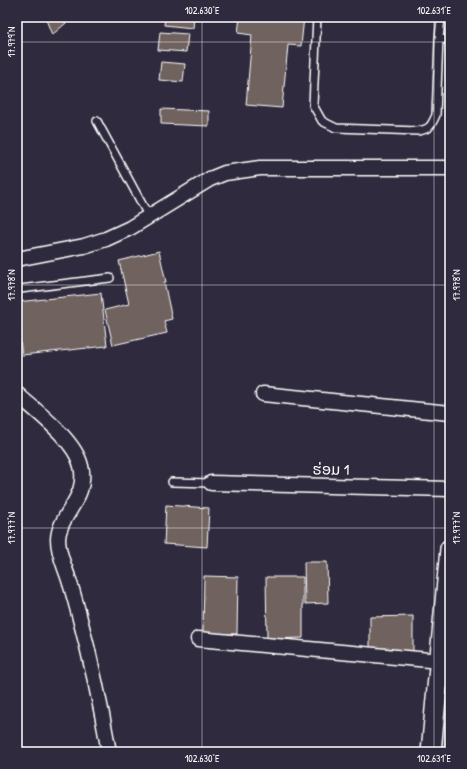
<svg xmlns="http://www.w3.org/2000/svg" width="467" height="769" viewBox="0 0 467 769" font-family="'Patrick Hand','Noto Sans Lao',sans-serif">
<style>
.park{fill:url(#park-tufts);stroke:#abb4b0}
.building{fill:#70645f;stroke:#fff}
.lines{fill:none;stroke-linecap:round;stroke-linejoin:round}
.lane-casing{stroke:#fff;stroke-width:10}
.street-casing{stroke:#fff;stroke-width:17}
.secondary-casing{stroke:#fff;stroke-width:22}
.lane{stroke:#2f2a3d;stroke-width:7}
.street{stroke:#2f2a3d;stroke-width:14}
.secondary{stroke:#2f2a3d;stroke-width:19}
.ticks{fill:none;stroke:#fff;stroke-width:1;stroke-opacity:0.45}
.labels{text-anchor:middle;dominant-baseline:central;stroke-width:4;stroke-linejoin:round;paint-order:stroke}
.street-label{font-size:15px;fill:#fff;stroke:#2f2a3d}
.neatline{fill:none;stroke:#fff;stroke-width:1.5}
.ticks-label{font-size:10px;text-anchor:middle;fill:#fff}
</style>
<defs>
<pattern id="park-tufts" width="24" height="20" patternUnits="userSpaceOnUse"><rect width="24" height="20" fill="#576962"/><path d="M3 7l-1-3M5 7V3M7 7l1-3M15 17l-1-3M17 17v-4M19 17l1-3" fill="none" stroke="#70807a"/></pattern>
</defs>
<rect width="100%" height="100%" fill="#2f2a3d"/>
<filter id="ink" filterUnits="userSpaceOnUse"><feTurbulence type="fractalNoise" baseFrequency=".025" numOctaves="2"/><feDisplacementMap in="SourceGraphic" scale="8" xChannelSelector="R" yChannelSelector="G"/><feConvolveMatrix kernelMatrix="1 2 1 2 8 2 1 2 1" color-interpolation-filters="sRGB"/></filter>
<g filter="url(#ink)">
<path class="park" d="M450,648V752H440Z"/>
<g class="building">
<path d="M45,17H73L52,35Z"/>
<path d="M165,17H194L193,28L164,25Z"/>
<path d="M240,17H304L301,46L288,45L282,108L246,105L252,35L238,33Z"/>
<path d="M160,32L188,34L186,52L158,50Z"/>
<path d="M161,62L185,64L183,82L159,80Z"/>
<path d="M161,109L209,111V126L161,124Z"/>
<path d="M159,251L166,282H164L172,319L164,321L167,333L113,345L105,310L129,304L119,261Z"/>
<path d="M101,293L107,346L22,355L17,317V302Z"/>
<path d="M166,505L209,508L207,547L164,544Z"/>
<path d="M304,562H327L328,603L305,604Z"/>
<path d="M204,576L238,577L237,634H203Z"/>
<path d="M266,577H303V638L267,639Z"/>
<path d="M413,616V651L370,652V617Z"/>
</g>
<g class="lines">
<defs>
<g id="lane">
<path d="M317,17L313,105L322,121L336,128L418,131C430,129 431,126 436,115L439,39"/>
<path d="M441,17L439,39L450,40"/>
<path d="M97,121L149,217"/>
<path d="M17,288L20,289L110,278"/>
<path d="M172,482L211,483"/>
</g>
<g id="street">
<path d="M17,259L84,246L106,239L130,228L210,179L225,173L260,168H450"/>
<path d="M17,394C36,411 75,440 81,466C89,498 59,514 58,539C58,554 65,567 69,580C73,592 76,604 79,615C91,660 101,706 109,752"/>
<path d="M263,394L450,413"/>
<path d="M211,483L450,489"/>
<path d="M198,639L440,661"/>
</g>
<path id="secondary" d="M431,752L450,549"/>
</defs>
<use href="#lane" class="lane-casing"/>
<use href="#street" class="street-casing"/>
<use href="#secondary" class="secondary-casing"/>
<use href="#lane" class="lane"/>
<use href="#street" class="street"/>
<use href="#secondary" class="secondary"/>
</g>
</g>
<path class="ticks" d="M202,17V752M434,17V752M17,42H450M17,285H450M17,528H450"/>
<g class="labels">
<g class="street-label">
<text transform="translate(331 469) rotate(1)">ຮ່ອມ 1</text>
</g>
</g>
<rect width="467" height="769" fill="none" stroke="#2f2a3d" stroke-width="44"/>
<rect x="22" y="22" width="423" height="725" class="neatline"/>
<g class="ticks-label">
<text x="202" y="14">102.630°E</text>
<text x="434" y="14">102.631°E</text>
<text transform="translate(11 42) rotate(-90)" y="4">17.979°N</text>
<text transform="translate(11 285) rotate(-90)" y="4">17.978°N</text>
<text transform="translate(456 285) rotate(-90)" y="4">17.978°N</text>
<text transform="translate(11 528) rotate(-90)" y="4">17.977°N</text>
<text transform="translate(456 528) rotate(-90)" y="4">17.977°N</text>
<text x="202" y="762">102.630°E</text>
<text x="434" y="762">102.631°E</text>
</g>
</svg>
